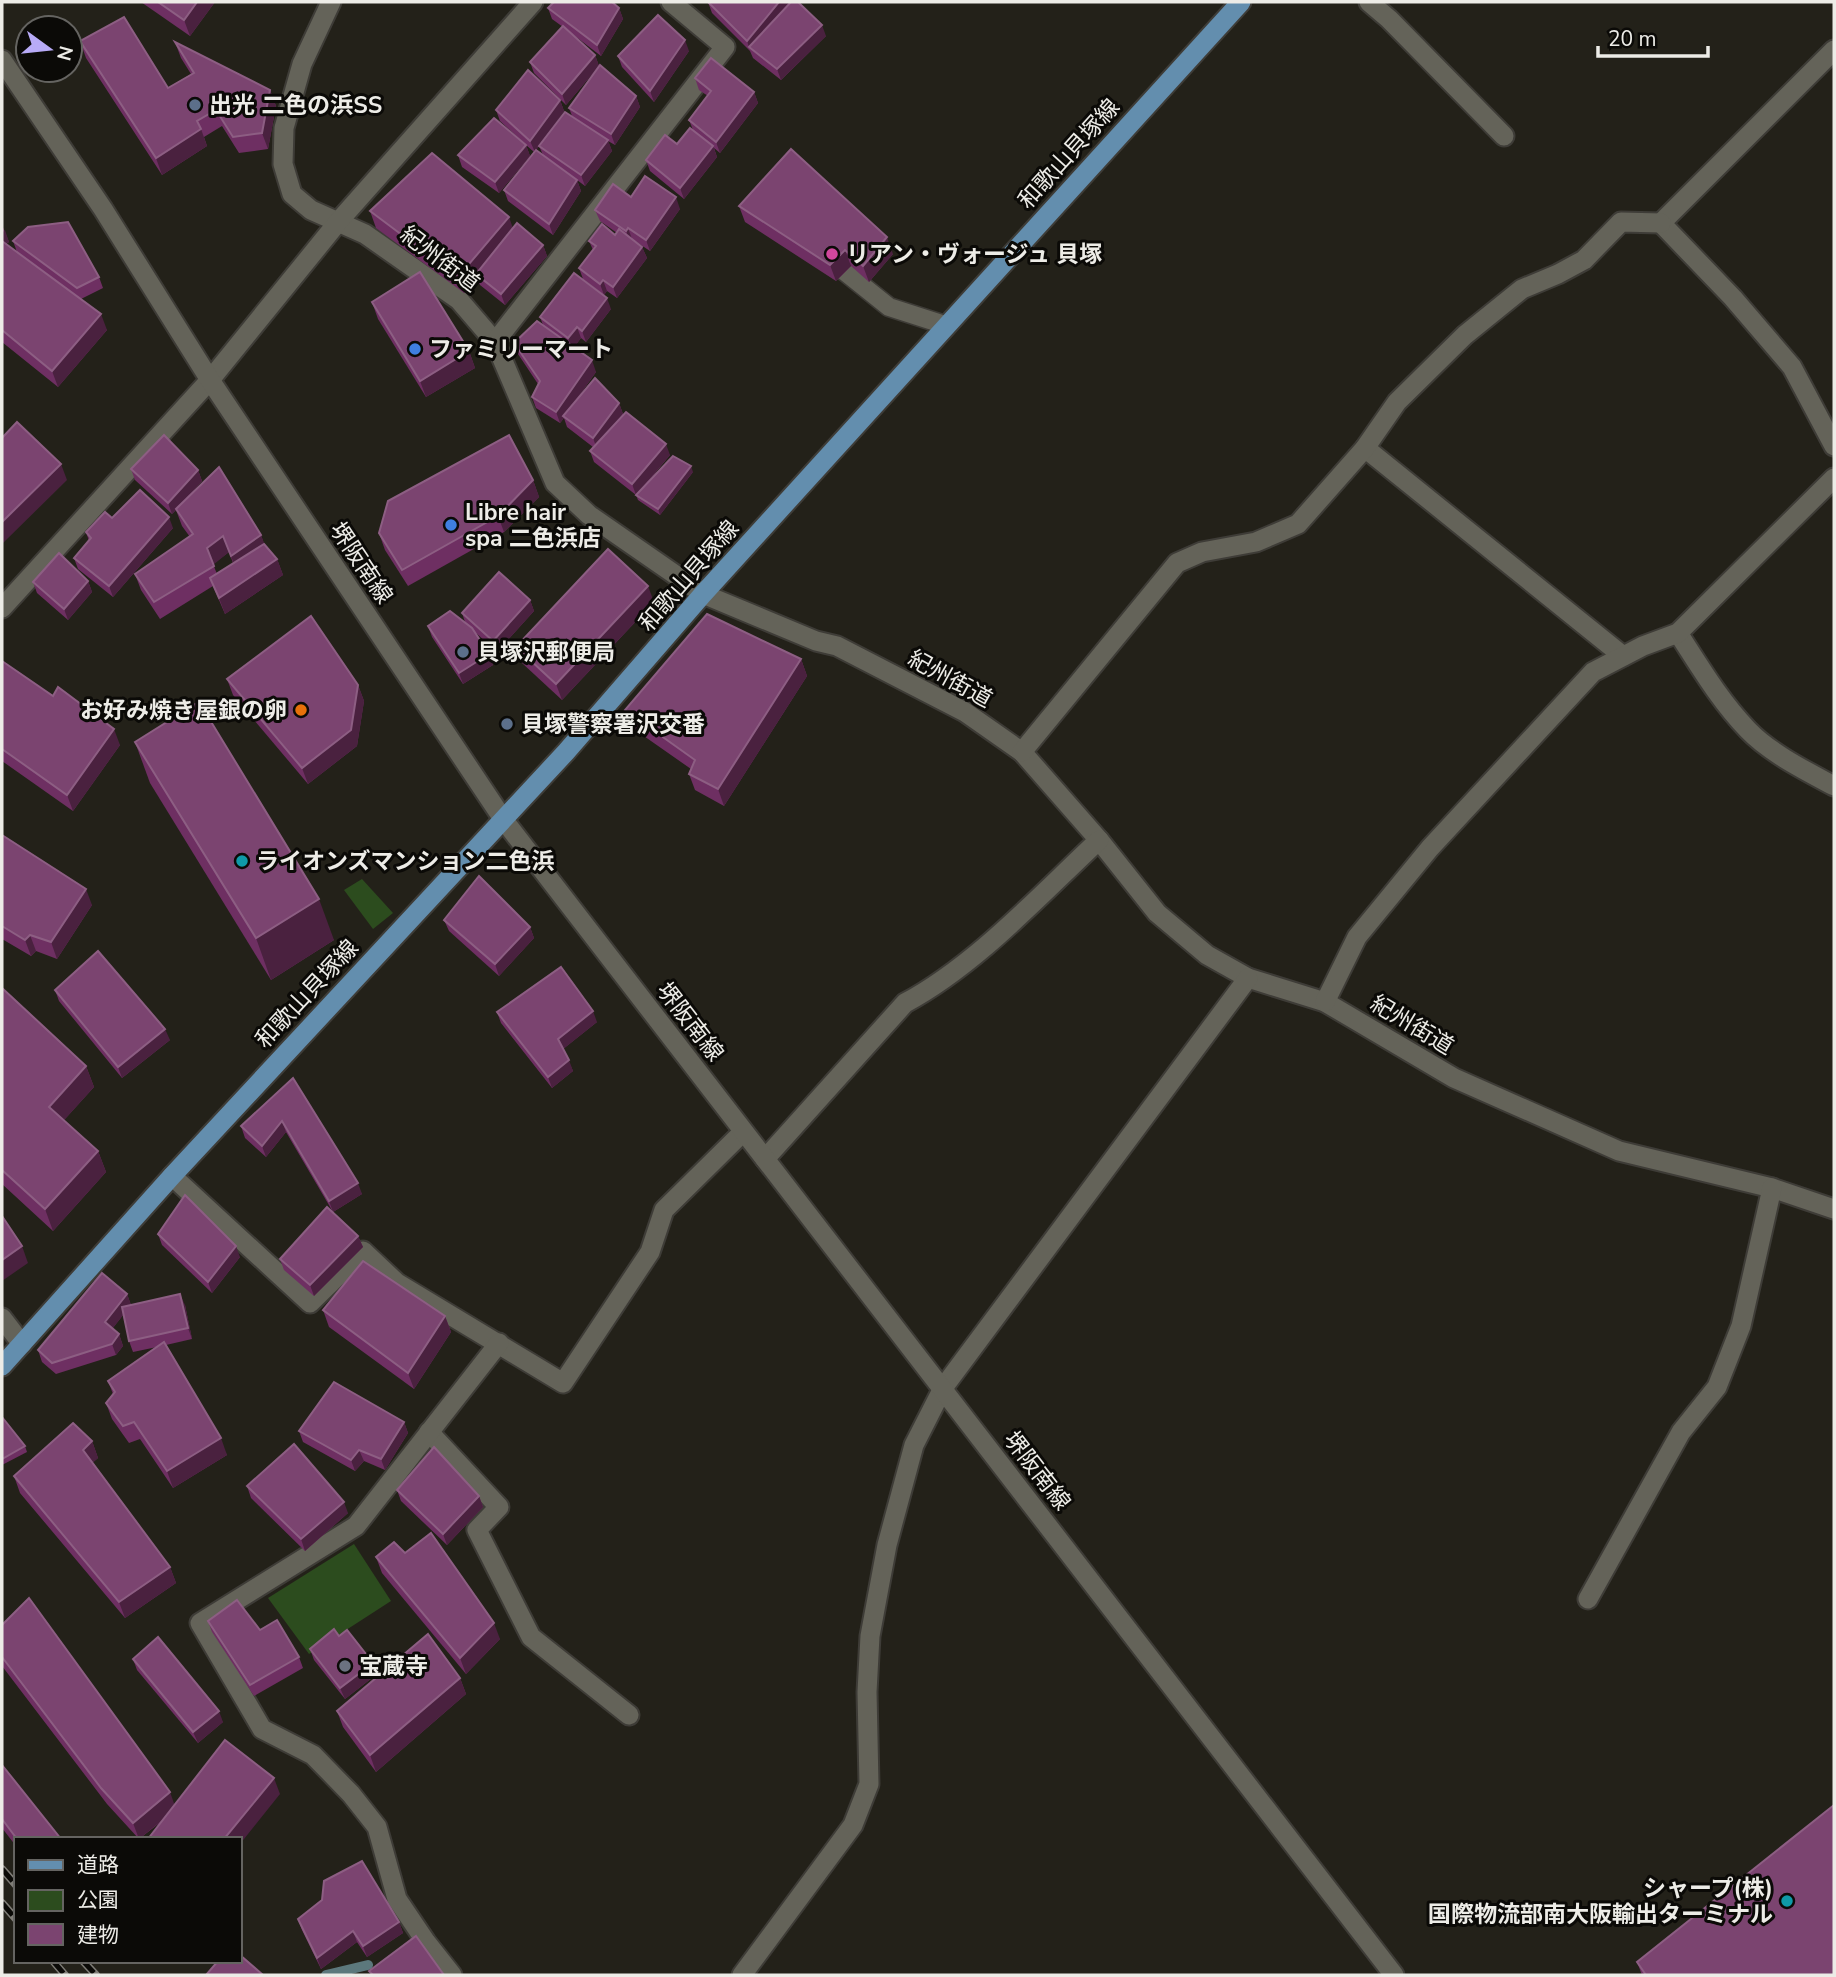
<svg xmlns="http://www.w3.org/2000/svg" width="1836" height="1977" viewBox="0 0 1836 1977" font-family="'Nunito Sans','Noto Sans JP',sans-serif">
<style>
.green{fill:#2c4c1e}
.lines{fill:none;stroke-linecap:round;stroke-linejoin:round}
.stream{stroke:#5c787c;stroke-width:10}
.service-casing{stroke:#3e3c37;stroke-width:21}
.minor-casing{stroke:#3e3c37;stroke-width:23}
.tertiary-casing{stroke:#3e3c37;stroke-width:23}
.secondary-casing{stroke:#3e3c37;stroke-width:23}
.primary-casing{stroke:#3e3c37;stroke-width:23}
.service{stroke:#646359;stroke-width:18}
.minor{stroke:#646359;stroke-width:19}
.tertiary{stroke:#646359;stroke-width:19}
.secondary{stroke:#646359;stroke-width:19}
.primary{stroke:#638eae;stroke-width:19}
.rail-casing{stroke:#7f7d77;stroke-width:8}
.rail{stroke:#0b0a07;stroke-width:5;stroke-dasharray:16;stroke-linecap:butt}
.wall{fill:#6e2f62;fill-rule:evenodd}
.shaded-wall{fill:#4a213f}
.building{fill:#7b4470;stroke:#8d5e83;stroke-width:2}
.service-dot{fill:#5c6f8a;stroke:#0b0a07;stroke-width:2.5}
.hotel-dot{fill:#d1479c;stroke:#0b0a07;stroke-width:2.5}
.shop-dot{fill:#3f7fe0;stroke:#0b0a07;stroke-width:2.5}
.food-dot{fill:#e8710a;stroke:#0b0a07;stroke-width:2.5}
.culture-dot{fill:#0f9aa8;stroke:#0b0a07;stroke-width:2.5}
.worship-dot{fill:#6b7280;stroke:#0b0a07;stroke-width:2.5}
.labels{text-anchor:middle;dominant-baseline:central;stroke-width:6;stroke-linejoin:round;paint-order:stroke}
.poi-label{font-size:23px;font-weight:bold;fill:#edece7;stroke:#0b0a07;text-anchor:start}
.street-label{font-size:23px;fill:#edece7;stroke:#0b0a07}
</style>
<rect width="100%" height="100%" fill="#232119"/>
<g class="green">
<path d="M362,879L393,913L373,929L344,890Z"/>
<path d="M354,1544L391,1601L309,1654L268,1598Z"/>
</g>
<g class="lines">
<path class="stream" d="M326,1975L368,1965"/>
<defs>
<path id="service" d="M829,259L889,307L945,325"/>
<g id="minor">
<path d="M331,2L302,64L284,128L283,164L292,194L311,210L365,234L459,300L495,342L555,483L589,515L703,594L816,641L837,646L965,712L1022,752L1099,840L1157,913L1207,955L1248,978L1325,1002L1454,1078L1619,1151L1772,1188L1834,1209"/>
<path d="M1369,2L1389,19L1504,136"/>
<path d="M1834,50L1661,223L1733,298L1792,367L1834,446"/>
<path d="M495,342L725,47L671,2"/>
<path d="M1365,448L1623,656"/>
<path d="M1678,633C1700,667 1720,701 1748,730C1770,753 1806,771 1834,786"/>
<path d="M1022,752L1177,563L1202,552L1256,542L1298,524L1365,448L1397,402L1465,335L1522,289L1558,274L1584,260L1621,222L1661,223"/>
<path d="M1325,1002L1357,937L1430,848L1593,672L1643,646L1678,633L1834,478"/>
<path d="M765,1159L905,1003C976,965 1040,895 1099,840"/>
<path d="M172,1176L310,1303L363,1251L397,1283L563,1383L650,1252L664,1210L743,1132"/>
<path d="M429,1432L499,1507L477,1530L531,1637L629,1715"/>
<path d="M1588,1599L1681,1432L1717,1387L1741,1326L1772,1188"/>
<path d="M452,1975L426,1942L397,1899L377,1827L351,1794L313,1755L262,1729L200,1623L356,1526L499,1343"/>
<path d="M742,1975L853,1825L869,1784L867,1692L870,1636L887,1545L914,1445L943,1388L1248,978"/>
</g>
<g id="tertiary">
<path d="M2,608L210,380L338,222L533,2"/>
<path d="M2,1318L22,1344"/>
</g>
<path id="secondary" d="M2,60L103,209L210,380L503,819L1394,1975"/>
<path id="primary" d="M2,1366L172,1176L566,752L703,594L1241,2"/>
</defs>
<use href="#service" class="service-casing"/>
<use href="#minor" class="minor-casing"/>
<use href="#tertiary" class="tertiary-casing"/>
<use href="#secondary" class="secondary-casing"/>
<use href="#primary" class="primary-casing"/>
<use href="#service" class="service"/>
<use href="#minor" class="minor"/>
<use href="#tertiary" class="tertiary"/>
<use href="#secondary" class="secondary"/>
<use href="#primary" class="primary"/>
<defs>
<g id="rail">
<path d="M2,1869L16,1885"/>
<path d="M2,1903L16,1919"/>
<path d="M53,1961L65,1975"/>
<path d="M83,1961L96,1975"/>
</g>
</defs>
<use href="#rail" class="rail-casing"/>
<use href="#rail" class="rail"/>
</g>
<g class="wall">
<path d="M141,2H215L190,36Z"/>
<path d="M708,2L826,36L781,80L753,58L750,51L712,13Z"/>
<path d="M548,8H619L623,19L601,56L571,33L595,55L599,66L566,105L534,73L530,62L563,27L552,19Z"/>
<path d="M80,41L168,88L191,74L181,58L175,42L270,90L276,106L268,149L239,153L222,126L204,137L207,146L162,175L86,58Z"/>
<path d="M689,51L654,102L622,67L618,56Z"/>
<path d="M695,78L754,92L758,103L720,153L714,148L717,157L684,199L650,171L646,160L677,144L693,130L689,120L708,96L699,90Z"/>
<path d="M636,96L640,107L615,145L608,141L612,151L585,186L577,180L581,191L553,235L508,201L504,190L534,152L526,145L530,156L499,193L462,167L458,155L525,144L500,121L496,110L560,100L564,111L536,150L543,155L539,146L572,116L569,108Z"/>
<path d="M631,197L680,209L650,251L632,239L642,247L647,258L617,298L607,291L604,295L583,279L579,268L593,250L589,241L615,235L617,233L600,221L595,210Z"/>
<path d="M739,206L893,254L869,282L851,266L836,281L745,222Z"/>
<path d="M370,211L513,228L543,245L547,256L505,305L480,285L477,278L464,293L376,228Z"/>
<path d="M2,225L9,242L6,244L17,252L13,241L99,277L103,288L81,299L107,330L58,387L2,342Z"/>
<path d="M372,302L469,351L475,368L426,397L378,319Z"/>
<path d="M611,309L586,342L581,338L574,347L596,372L576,400L619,403L623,414L670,455L641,490L693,472L660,515L638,500L636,495L594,462L590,451L593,447L567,427L564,418L560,423L536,408L532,397L538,384L518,354L514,343L543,325L540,317Z"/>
<path d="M131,469L198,470L202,481L184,501L261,535L264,544L277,559L283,575L225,614L213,586L160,619L141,590L135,574L190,537L182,526L176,510L172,514L135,480ZM229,552L233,563L217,574L213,564Z"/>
<path d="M533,480L539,497L504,532L408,586L385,550L379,533Z"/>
<path d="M112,518L173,528L113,597L78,569L74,558L89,541L86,532Z"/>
<path d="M88,581L92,592L68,620L37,593L33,582Z"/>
<path d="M530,600L534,611L497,652L476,633L489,654L493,665L463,684L432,637L428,626L465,622L462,613Z"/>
<path d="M654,602L562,700L522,663L516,647Z"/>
<path d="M801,659L807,676L724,806L695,790L689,774L691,769L631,727L625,710Z"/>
<path d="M2,661L120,745L73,811L2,761Z"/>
<path d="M227,679L358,685L364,701L357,746L308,784L233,695Z"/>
<path d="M135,742L334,940L271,980L150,783Z"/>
<path d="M2,835L92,905L57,959L36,951L31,956L2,939Z"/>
<path d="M444,920L530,927L534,938L499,976L449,931Z"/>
<path d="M2,988L86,1066L94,1087L64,1120L98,1151L106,1172L53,1231L2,1184Z"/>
<path d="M55,990L170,1040L122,1078L59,1001Z"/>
<path d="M497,1012L597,1022L563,1049L573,1071L552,1088L501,1023Z"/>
<path d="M293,1078L362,1194L333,1212L286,1132L266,1157L245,1138L241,1126Z"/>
<path d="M158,1234L240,1257L212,1293L162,1245Z"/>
<path d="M358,1236L363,1247L314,1296L284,1270L280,1259Z"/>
<path d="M127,1294L131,1305H185L192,1339L166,1345L227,1455L173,1488L140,1439L129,1443L112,1419L106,1403L113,1394L108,1381L157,1347L133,1352L129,1341L123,1315L112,1329L119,1334L123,1346L116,1355L56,1374L42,1362L38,1350Z"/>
<path d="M323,1310L445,1316L451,1332L414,1389L329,1327Z"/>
<path d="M2,1417L25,1446L27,1452L2,1465Z"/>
<path d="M404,1422L408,1433L385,1470L364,1461L355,1471L303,1442L299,1431Z"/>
<path d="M92,1441L98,1458L92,1463L170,1567L176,1583L125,1618L20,1493L14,1476Z"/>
<path d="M247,1486L348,1513L305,1551L251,1498Z"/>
<path d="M397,1490L479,1496L483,1507L447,1545L401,1501Z"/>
<path d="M376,1557L500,1639L466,1674L382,1573Z"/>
<path d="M208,1621L260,1630L299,1657L303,1668L254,1696L212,1632Z"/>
<path d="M2,1625L174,1805L280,1794L162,1821L139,1839L107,1804L2,1666Z"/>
<path d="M339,1636L377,1674L345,1699L314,1660L310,1649Z"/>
<path d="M133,1659L223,1722L198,1743L137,1670Z"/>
<path d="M460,1678L466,1694L376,1772L343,1727L337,1711Z"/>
<path d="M2,1765L61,1839H16V1846L2,1828Z"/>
<path d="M298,1919L399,1922L403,1933L367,1957L357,1942L321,1969L302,1930Z"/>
<path d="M1637,1962L1834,1975H1642Z"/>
</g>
<g class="shaded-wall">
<path d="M197,2H215L190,36L184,20Z"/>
<path d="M779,2H792L749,47L747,41Z"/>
<path d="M619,8L623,19L601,56L597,45Z"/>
<path d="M822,25L826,36L781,80L777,69Z"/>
<path d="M685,40L689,51L654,102L650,91Z"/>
<path d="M595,55L599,66L566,105L562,94Z"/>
<path d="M270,90L276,106L268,149L262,133Z"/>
<path d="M754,92L758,103L720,153L716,142Z"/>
<path d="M636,96L640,107L615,145L611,134Z"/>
<path d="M560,100L564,111L535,152L530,141Z"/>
<path d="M201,129L207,146L162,175L156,158Z"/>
<path d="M608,140L612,151L585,186L581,175Z"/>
<path d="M526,145L530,156L499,193L495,182Z"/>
<path d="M713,146L717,157L684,199L680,188Z"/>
<path d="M577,180L581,191L553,235L549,224Z"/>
<path d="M676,197L680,209L650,251L646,240Z"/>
<path d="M509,217L515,234L476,274L477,278L464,293L458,277Z"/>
<path d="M628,228L632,239L630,242L626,231Z"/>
<path d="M5,230L9,242L2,246V233Z"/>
<path d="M887,237L893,254L869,282L863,266Z"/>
<path d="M543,245L547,256L505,305L501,294Z"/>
<path d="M642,247L647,258L617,298L613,287Z"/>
<path d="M845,250L851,266L836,281L830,265Z"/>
<path d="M603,280L607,291L604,295L600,284Z"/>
<path d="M607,298L611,309L586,342L582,331Z"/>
<path d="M101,314L107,330L58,387L52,371Z"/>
<path d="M577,327L581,338L572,350L568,338Z"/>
<path d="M469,351L475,368L426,397L420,381Z"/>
<path d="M592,360L596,372L564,417L563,416L564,418L560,423L556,412Z"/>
<path d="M619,403L623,414L597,449L593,438Z"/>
<path d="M666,444L670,455L636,495L632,484Z"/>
<path d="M61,464L67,480L2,544V522Z"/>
<path d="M691,466L693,472L660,515L658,509Z"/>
<path d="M198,470L202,481L172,514L168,503Z"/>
<path d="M533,480L539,497L504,532L498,516Z"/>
<path d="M169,517L173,528L113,597L109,586Z"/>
<path d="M261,535L267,551L237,573L231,556Z"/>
<path d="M223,536L229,552L213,565L207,548Z"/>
<path d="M277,559L283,575L225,614L219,598Z"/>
<path d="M88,581L92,592L68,620L64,609Z"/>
<path d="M648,586L654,602L562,700L556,684Z"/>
<path d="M530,600L534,611L497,652L493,641Z"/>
<path d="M489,654L493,665L463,684L459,673Z"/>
<path d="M801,659L807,676L724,806L718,789Z"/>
<path d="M358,685L364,701L357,746L308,784L302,768Z"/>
<path d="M114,729L120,745L73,811L67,795Z"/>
<path d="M86,889L92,905L57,959L51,942Z"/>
<path d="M319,899L334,940L271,980L256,938Z"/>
<path d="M530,927L534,938L499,976L495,964Z"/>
<path d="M30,935L36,951L31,956L25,940Z"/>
<path d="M593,1011L597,1022L562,1050L558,1039Z"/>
<path d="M165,1029L170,1040L122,1078L118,1067Z"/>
<path d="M569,1060L573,1071L552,1088L548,1077Z"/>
<path d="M86,1066L94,1087L57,1128L49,1107Z"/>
<path d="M282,1121L286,1132L266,1157L262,1146Z"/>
<path d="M98,1151L106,1172L53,1231L45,1209Z"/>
<path d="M358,1183L362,1194L333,1212L329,1201Z"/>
<path d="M358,1236L363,1247L314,1296L310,1285Z"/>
<path d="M22,1246L28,1263L2,1281V1260Z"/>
<path d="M236,1246L240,1257L212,1293L208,1282Z"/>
<path d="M127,1294L131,1305L109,1333L105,1322Z"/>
<path d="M180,1294L185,1305L192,1339L188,1328Z"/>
<path d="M445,1316L451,1332L414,1389L408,1373Z"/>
<path d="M119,1334L123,1346L116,1355L112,1344Z"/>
<path d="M404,1422L408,1433L385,1470L381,1459Z"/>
<path d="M221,1438L227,1455L173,1488L167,1471Z"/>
<path d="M92,1441L98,1458L89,1466L83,1450Z"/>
<path d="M359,1450L364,1461L355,1471L351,1460Z"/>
<path d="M479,1496L483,1507L447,1545L443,1534Z"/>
<path d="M344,1502L348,1513L305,1551L301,1539Z"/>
<path d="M170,1567L176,1583L125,1618L119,1602Z"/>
<path d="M494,1623L500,1639L466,1674L460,1658Z"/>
<path d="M373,1663L377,1674L345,1699L340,1688Z"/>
<path d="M460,1678L466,1694L376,1772L370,1755Z"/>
<path d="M219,1711L223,1722L198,1743L193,1732Z"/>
<path d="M274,1778L280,1794L240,1844V1839H224Z"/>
<path d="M170,1792L176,1809L139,1839L133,1823Z"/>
<path d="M399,1922L403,1933L367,1957L363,1946Z"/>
<path d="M353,1931L357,1942L321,1969L317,1958Z"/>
</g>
<g class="building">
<path d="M158,2H197L184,20Z"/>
<path d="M554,2H612L619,8L597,45L548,8Z"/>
<path d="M708,2H779L747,41Z"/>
<path d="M791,2H798L822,25L777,69L749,47Z"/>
<path d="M658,15L685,40L650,91L618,56Z"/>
<path d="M124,17L168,88L194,73L175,42L270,90L262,133L233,137L216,110L197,121L201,129L156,158L80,41Z"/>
<path d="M563,26L595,55L562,94L530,62Z"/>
<path d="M711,58L754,92L716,142L689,120L711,91L695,78Z"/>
<path d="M600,65L636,96L611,134L569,108Z"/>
<path d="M528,70L560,100L530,141L496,110Z"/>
<path d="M565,112L608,140L581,175L539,146Z"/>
<path d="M494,118L526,145L495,182L458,155Z"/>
<path d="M690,128L713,146L680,188L646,160L665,135L677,144Z"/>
<path d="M791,149L887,237L863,266L845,250L830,265L739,206Z"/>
<path d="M536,150L577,180L549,224L504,190Z"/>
<path d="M432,153L509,217L458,277L370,211Z"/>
<path d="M645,176L676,197L646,240L628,228L626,231L595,210L613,184L631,197Z"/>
<path d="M68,222L99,277L77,288L13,241L28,227Z"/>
<path d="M517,223L543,245L501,294L476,274Z"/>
<path d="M602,224L615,235L619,229L642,247L613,287L603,280L600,284L579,268L596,246L589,241Z"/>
<path d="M2,241L101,314L52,371L2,330Z"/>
<path d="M420,272L469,351L420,381L372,302Z"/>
<path d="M574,273L607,298L582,331L577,327L568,338L540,317Z"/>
<path d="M537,321L592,360L556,412L532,397L540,381L514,343Z"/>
<path d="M595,378L619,403L593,438L563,416Z"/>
<path d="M626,412L666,444L632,484L590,451Z"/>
<path d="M17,422L61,464L2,522V438Z"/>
<path d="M164,435L198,470L168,503L131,469Z"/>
<path d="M509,435L533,480L498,516L402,570L379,533L388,501Z"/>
<path d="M673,456L691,466L658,509L636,495Z"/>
<path d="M219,467L261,535L231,556L223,536L207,548L214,566L154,602L135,574L193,534L176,509Z"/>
<path d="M140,490L169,517L109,586L74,558L91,538L86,532L105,512L112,518Z"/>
<path d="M264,544L277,559L219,598L210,578Z"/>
<path d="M608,549L648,586L556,684L516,647Z"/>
<path d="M59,553L88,581L64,609L33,582Z"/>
<path d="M499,572L530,600L493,641L462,613Z"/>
<path d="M450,611L472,628L489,654L459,673L428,626Z"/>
<path d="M707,614L801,659L718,789L689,774L695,760L625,710Z"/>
<path d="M311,616L358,685L351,730L302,768L227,679Z"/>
<path d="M2,661L53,696L58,687L114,729L67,795L2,749Z"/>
<path d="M199,702L319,899L256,938L135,742Z"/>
<path d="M2,835L86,889L51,942L30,935L25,940L2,926Z"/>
<path d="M479,876L530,927L495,964L444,920Z"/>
<path d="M98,951L165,1029L118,1067L55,990Z"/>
<path d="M561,967L593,1011L558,1039L569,1060L548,1077L497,1012Z"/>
<path d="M2,988L86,1066L49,1107L98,1151L45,1209L2,1170Z"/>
<path d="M293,1078L358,1183L329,1201L282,1121L262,1146L241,1126Z"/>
<path d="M185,1195L236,1246L208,1282L158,1234Z"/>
<path d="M327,1207L358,1236L310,1285L280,1259Z"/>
<path d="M2,1216L22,1246L2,1260Z"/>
<path d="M363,1261L445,1316L408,1373L323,1310Z"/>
<path d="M102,1273L127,1294L105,1322L119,1334L112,1344L52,1363L38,1350Z"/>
<path d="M180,1294L188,1328L129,1341L122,1307Z"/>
<path d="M164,1342L221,1438L167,1471L134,1422L123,1426L106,1403L115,1392L108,1381Z"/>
<path d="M334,1382L404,1422L381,1459L359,1450L351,1460L299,1431Z"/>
<path d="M2,1417L25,1446L2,1459Z"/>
<path d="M73,1423L92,1441L83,1450L170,1567L119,1602L14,1476Z"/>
<path d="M294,1444L344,1502L301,1539L247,1486Z"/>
<path d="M434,1447L479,1496L443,1534L397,1490Z"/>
<path d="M431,1533L494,1623L460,1658L376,1557L394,1542L405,1553Z"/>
<path d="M29,1598L170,1792L133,1823L101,1788L2,1657V1625Z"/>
<path d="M237,1600L260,1630L277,1620L299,1657L250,1685L208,1621Z"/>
<path d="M334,1629L339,1636L347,1630L373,1663L340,1688L310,1649Z"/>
<path d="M428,1634L460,1678L370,1755L337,1711Z"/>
<path d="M158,1637L219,1711L193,1732L133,1659Z"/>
<path d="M225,1740L274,1778L224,1839H148Z"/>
<path d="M2,1765L61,1839H17L2,1819Z"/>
<path d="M1834,1805V1975H1646L1637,1962Z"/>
<path d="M362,1861L399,1922L363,1946L353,1931L317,1958L298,1919L322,1900L324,1881Z"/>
<path d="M416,1936L444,1975H373L369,1971Z"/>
<path d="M240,1955L263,1975H206L218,1961H240Z"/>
</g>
<g class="service-dot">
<circle cx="195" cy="105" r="7"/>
<circle cx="463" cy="652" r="7"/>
<circle cx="507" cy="724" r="7"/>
</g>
<circle class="hotel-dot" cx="832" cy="254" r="7"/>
<g class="shop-dot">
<circle cx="415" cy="349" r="7"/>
<circle cx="451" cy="525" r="7"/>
</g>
<circle class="food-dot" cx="301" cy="710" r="7"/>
<g class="culture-dot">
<circle cx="242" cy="861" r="7"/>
<circle cx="1787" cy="1901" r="7"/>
</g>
<circle class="worship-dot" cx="345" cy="1666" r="7"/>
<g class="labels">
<g class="poi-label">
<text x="209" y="105">出光 二色の浜SS</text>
<text x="846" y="254">リアン・ヴォージュ 貝塚</text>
<text x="429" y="349">ファミリーマート</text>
<text x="465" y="512">Libre hair<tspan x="465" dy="26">spa 二色浜店</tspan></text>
<text x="477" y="652">貝塚沢郵便局</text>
<text x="287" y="710" text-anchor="end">お好み焼き屋銀の卵</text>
<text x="521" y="724">貝塚警察署沢交番</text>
<text x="256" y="861">ライオンズマンション二色浜</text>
<text x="359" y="1666">宝蔵寺</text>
<text x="1773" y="1888" text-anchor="end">シャープ(株)<tspan x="1773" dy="26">国際物流部南大阪輸出ターミナル</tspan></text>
</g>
<g class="street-label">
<text transform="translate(1069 154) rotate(-48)">和歌山貝塚線</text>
<text transform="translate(440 259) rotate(37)">紀州街道</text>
<text transform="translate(361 563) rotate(56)">堺阪南線</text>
<text transform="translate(689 576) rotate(-49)">和歌山貝塚線</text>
<text transform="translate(950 679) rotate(29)">紀州街道</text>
<text transform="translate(307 994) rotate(-47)">和歌山貝塚線</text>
<text transform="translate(690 1022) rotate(52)">堺阪南線</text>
<text transform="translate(1412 1025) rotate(31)">紀州街道</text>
<text transform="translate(1037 1471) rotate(52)">堺阪南線</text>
</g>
</g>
<rect width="1836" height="1977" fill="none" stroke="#edece7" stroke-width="7"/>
<rect x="14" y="1837" width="228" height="126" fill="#0b0a07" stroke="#656461" stroke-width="2"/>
<rect x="28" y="1860" width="35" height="10" fill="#638eae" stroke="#656461" stroke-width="2"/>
<text x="77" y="1872" font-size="21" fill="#edece7">道路</text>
<rect x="28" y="1890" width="35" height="21" fill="#2c4c1e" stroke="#656461" stroke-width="2"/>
<text x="77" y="1907" font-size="21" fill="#edece7">公園</text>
<rect x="28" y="1924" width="35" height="21" fill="#7b4470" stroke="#656461" stroke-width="2"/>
<text x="77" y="1942" font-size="21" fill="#edece7">建物</text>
<g transform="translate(49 49) rotate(105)"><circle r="33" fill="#0b0a07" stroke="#656461" stroke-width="2"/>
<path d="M0-5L12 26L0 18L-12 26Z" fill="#b8abf7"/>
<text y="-10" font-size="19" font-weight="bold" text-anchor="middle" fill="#edece7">N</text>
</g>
<path d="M1598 46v10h110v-10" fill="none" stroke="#edece7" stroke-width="3.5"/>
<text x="1608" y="46" font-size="21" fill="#edece7" stroke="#0b0a07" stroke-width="5" paint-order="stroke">20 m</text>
</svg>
